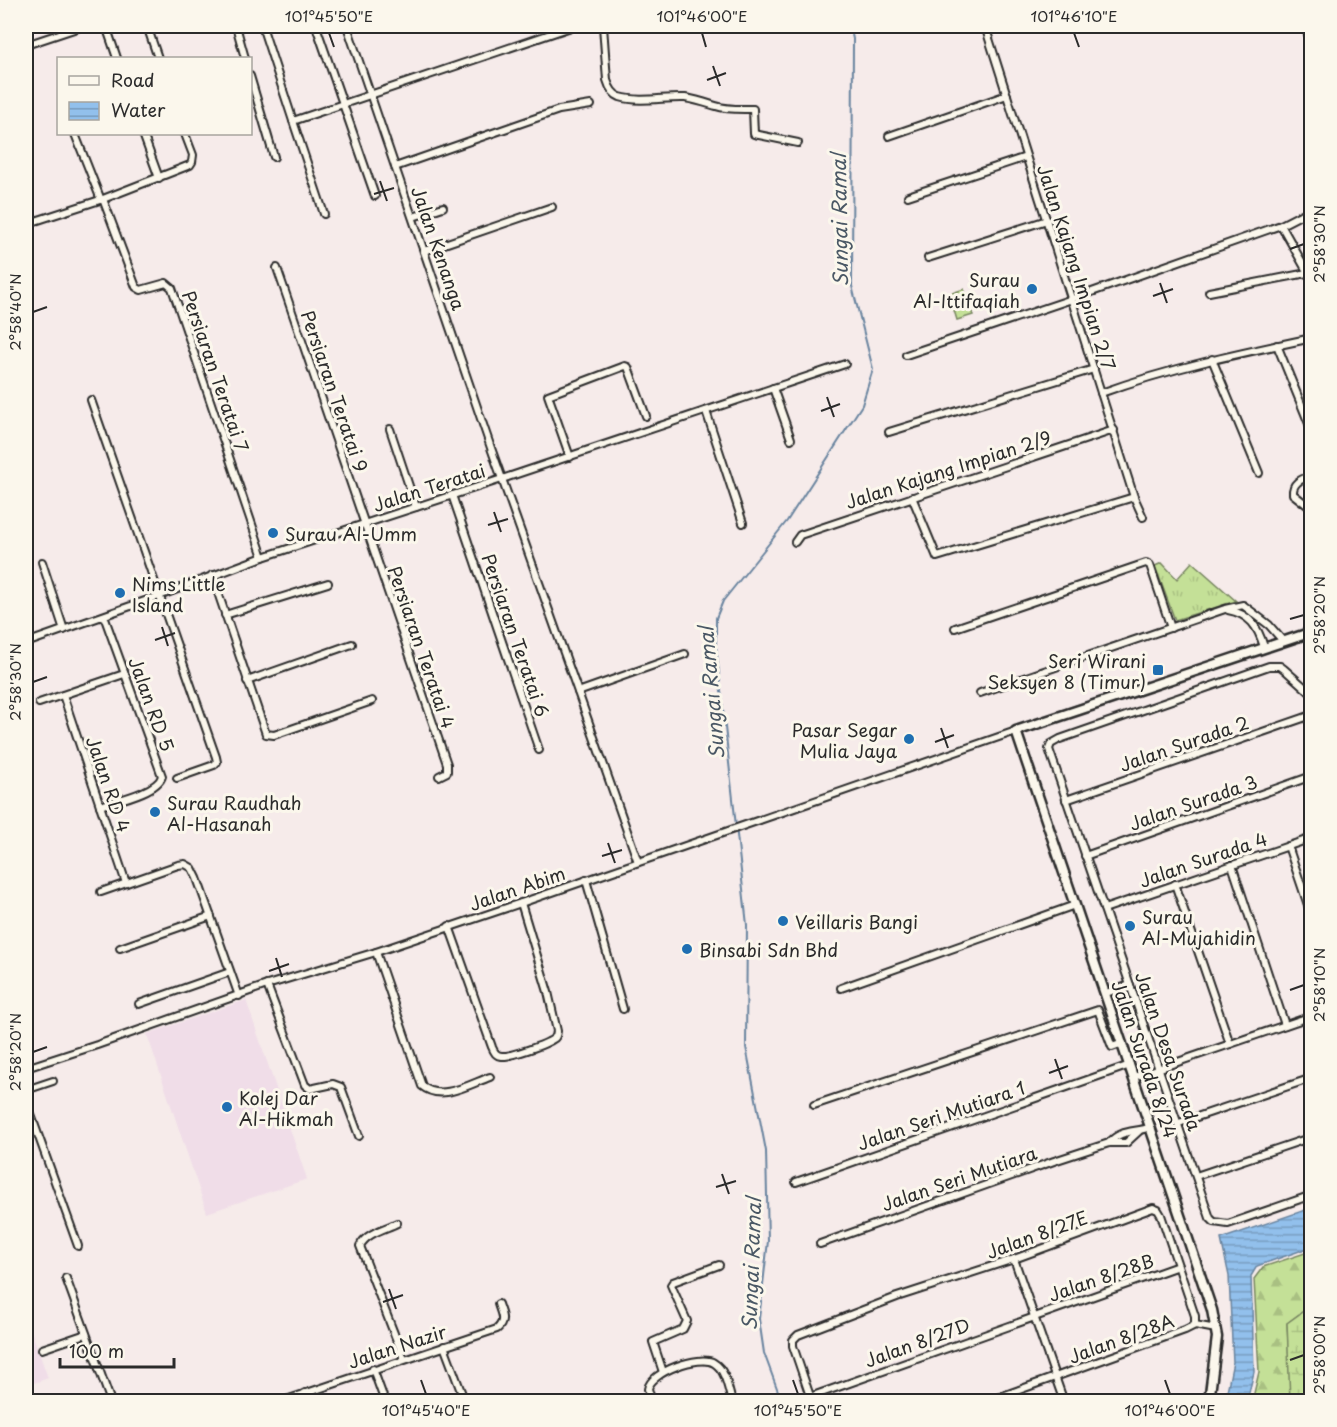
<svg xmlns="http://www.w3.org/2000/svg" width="1337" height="1427" viewBox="0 0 1337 1427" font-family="'Playpen Sans',sans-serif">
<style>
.built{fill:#f0dde8}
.forest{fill:url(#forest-firs);stroke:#788661;stroke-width:1.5}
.wetland{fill:url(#wetland-marsh);stroke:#788661;stroke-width:1.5}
.park{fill:url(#park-tufts);stroke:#788661;stroke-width:1.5}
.pitch{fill:#c4e097;stroke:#788661;stroke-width:1.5}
.water{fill:url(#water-rules);stroke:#69849f;stroke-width:1.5}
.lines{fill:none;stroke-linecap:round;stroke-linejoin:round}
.stream{stroke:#69849f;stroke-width:2}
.street-casing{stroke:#2b2b2b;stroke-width:10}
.secondary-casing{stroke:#2b2b2b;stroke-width:13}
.highway-casing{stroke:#2b2b2b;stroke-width:15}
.street{stroke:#fbf7ec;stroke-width:6}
.secondary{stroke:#fbf7ec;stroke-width:8}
.highway{stroke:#f9e096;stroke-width:10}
.ticks{fill:none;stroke:#2b2b2b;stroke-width:2}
.poi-dot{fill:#1f6fb2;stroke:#fbf7ec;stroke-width:2}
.labels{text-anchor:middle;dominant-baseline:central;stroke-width:6;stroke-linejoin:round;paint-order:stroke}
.street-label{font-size:18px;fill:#2b2b2b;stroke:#fbf7ec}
.poi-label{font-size:18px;fill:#2b2b2b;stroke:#fbf7ec;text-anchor:start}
.water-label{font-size:20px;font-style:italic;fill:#4a5865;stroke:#fbf7ec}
.neatline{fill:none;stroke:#2b2b2b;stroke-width:2}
.ticks-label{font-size:15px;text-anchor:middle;fill:#2b2b2b}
</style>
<defs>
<pattern id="forest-firs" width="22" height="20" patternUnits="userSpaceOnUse" patternTransform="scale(1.5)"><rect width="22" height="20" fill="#c4e097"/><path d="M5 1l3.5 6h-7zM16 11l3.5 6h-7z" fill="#a9c082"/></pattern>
<pattern id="wetland-marsh" width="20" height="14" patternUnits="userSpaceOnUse" patternTransform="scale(1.5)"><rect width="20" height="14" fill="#c4e097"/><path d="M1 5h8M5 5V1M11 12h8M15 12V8" fill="none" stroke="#a9c082"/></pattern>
<pattern id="park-tufts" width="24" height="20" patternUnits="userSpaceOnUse" patternTransform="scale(1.5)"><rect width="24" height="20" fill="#c4e097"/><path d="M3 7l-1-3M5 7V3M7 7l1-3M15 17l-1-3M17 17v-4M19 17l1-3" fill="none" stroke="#a9c082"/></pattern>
<pattern id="water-rules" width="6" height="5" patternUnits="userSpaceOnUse" patternTransform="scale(1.5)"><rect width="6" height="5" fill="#92c0ec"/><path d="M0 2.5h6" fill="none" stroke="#779cbf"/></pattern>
</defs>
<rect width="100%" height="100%" fill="#f6ebea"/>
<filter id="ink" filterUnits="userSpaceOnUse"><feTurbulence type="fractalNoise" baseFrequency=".0167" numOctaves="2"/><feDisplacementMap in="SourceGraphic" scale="12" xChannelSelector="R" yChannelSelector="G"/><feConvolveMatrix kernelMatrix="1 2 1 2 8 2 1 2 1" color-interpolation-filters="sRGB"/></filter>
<g filter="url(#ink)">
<g class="built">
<path d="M246,1000L307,1179L207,1213L147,1034Z"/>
<path d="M26,1316L48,1378L26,1386Z"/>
</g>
<path class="forest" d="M1311,1251V1307L1305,1310L1287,1323L1291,1399L1290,1401L1252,1402L1259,1372L1254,1279L1263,1267Z"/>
<path class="wetland" d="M1311,1307V1401H1290L1287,1323L1305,1310Z"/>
<path class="park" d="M1192,562L1236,601L1175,620L1155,566L1162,563L1177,579Z"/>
<path class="pitch" d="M964,289L973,315L957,320L949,294Z"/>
<path class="water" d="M1311,1208V1247L1257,1266L1251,1276L1254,1372L1247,1401H1225L1233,1362L1229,1276L1221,1239Z"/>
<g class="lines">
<path class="stream" d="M782,1402L764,1353L759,1319L768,1241L766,1151L746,1047L747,925L716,646V618L723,601L787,521L862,405L873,369L852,286L853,39L850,26"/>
<defs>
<g id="street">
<path d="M106,26L117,58"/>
<path d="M147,26L158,58"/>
<path d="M236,26L245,58"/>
<path d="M262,26L293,121L574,26"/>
<path d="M316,26L375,196"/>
<path d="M347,26L491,448L578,692L685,654"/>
<path d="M603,26L607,80C609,87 612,94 620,97C641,103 664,97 685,98C697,100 706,103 716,106C728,110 742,109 753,109L754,134L798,143"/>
<path d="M985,26L1134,497L1143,517"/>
<path d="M26,45L83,26"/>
<path d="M250,76L274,157"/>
<path d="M293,121L324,214"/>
<path d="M75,134L101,200"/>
<path d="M143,134L159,178"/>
<path d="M889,136L1007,95"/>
<path d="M395,167L559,110L591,105"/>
<path d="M908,196L1026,157"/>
<path d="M103,199L136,287L141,290L166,283L172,288L263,557"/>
<path d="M413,217L443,207"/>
<path d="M26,224L103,199L190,165L192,162L193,155L185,134"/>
<path d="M1281,225L1312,280"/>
<path d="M424,251L552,207"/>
<path d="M928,258L1047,220"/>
<path d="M277,268L447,764V772L439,776"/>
<path d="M1209,292L1307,273"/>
<path d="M1277,345L1312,431"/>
<path d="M906,355L1072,299L1281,225L1312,209"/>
<path d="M1212,359L1259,473"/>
<path d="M773,388L791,439"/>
<path d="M1101,393C1170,368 1241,353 1312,338"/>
<path d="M91,400L216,757L217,762L214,765L177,778"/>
<path d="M706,411L743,523"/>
<path d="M390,429L416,507"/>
<path d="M889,432L1094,369"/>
<path d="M570,457L548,395L625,366L628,367L646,416"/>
<path d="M1312,475C1302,479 1292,482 1293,494L1312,509"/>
<path d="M452,495L539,750"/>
<path d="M912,497L937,557L1134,497"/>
<path d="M795,542L800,535L1114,430"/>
<path d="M42,562L64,630"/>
<path d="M212,575L266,734L274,735L372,701"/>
<path d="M1228,610C1250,614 1258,627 1264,647"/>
<path d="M225,615L328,583"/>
<path d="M955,628L1146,563L1150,565L1171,628"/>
<path d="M26,643L159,596L263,557L502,479L845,364"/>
<path d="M247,681L352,644"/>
<path d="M578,692L638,862"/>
<path d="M980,693L1225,609L1243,605L1269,625L1283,641"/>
<path d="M1312,694L1284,669L1280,666H1269L1060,739L1051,744L1049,749L1210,1218L1214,1222L1228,1224L1312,1195"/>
<path d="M63,695L126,883"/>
<path d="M39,703L124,674"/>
<path d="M1066,800L1312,715"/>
<path d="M100,806C115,801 158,792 162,776L104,616"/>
<path d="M26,833V834"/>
<path d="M1288,846L1312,917"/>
<path d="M1085,856L1312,776"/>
<path d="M1232,865L1285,1025"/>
<path d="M586,880L623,1009"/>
<path d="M1175,884L1230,1044"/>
<path d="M101,892L178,865L185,864L192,868L197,878L239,996"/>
<path d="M1104,909L1312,838"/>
<path d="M449,926L492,1047C494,1052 496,1056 502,1056C510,1057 547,1044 553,1039C557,1037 556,1035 557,1031L548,992L521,903"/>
<path d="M120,948L211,916"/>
<path d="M376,952L422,1086C441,1102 470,1084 490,1077"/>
<path d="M267,985L305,1085L310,1089L333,1084L341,1087L359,1136"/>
<path d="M841,988L1075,905"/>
<path d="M1106,993L1130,985"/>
<path d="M139,1004L230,972"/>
<path d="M26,1068L97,1045L267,985L376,952L521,903L1016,731"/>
<path d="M1134,1077L1312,1016"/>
<path d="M26,1090L53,1081"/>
<path d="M26,1101L78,1246"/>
<path d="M814,1105L1098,1010L1112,1047L1123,1043"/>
<path d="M1179,1123L1312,1078"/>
<path d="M1109,1143C1121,1129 1135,1133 1151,1127"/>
<path d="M1196,1176L1312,1137"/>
<path d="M796,1182L1130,1065"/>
<path d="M397,1223C385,1229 366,1233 360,1246L404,1359"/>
<path d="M820,1244L1054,1161L1109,1143H1126L1139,1131"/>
<path d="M1014,1259L1064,1402"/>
<path d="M66,1278L111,1402"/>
<path d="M444,1346L465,1402"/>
<path d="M42,1349L86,1334"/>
<path d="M373,1369L385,1402"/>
<path d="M663,1372L653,1342L683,1329L687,1321L671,1285L673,1282L719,1265"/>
<path d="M305,1393L308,1402"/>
<path d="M810,1397L1178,1266"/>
<path d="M280,1402L497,1329C506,1321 501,1314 498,1304"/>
<path d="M652,1402L648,1389C650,1372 700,1354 714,1363C726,1370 728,1389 732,1402"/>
<path d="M812,1402L793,1346V1340L798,1335L897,1297L1014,1259L1153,1208L1158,1210L1161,1215L1195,1316V1325L1216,1329"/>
<path d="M986,1402L1185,1330L1195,1325"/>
</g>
<g id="secondary">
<path d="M1306,26L1312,40"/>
<path d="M1209,1402L1217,1337L1212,1310L1016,731L1312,632"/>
</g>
<path id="highway" d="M26,26H27"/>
</defs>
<use href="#street" class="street-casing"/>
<use href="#secondary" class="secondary-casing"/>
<use href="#highway" class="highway-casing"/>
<use href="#street" class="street"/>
<use href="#secondary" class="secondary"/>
<use href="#highway" class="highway"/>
</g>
</g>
<path class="ticks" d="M329,33L334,47M702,33L706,47M1074,33L1079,47M713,66L720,86M707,80L726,73M380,181L387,201M374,194L394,188M1290,249L1304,244M1160,283L1167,303M1153,296L1173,289M33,312L47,307M827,397L834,417M821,411L840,404M494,512L501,532M488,525L508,519M1290,619L1304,615M162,627L168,646M155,640L175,633M33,682L47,677M941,728L948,748M935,742L954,735M608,843L615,863M602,856L622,850M276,958L282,977M269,971L289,964M1290,990L1304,985M33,1052L47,1047M1055,1059L1062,1079M1049,1073L1068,1066M722,1174L729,1194M716,1187L736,1181M389,1289L396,1309M383,1302L403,1295M1290,1360L1304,1355M421,1380L426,1394M793,1380L798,1394M1165,1380L1170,1394"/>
<g class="poi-dot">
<circle cx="1032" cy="289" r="6"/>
<circle cx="273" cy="533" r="6"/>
<circle cx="120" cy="593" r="6"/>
<rect x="1152" y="664" width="12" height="12" rx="3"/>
<circle cx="909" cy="739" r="6"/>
<circle cx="155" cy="812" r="6"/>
<circle cx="783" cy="921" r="6"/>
<circle cx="1130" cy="926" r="6"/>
<circle cx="687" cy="949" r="6"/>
<circle cx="227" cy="1107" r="6"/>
</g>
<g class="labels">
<g class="street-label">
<text transform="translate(439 248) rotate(71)">Jalan Kenanga</text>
<text transform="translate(1077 267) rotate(72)">Jalan Kajang Impian 2/7</text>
<text transform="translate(216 371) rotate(71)">Persiaran Teratai 7</text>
<text transform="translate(335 391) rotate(71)">Persiaran Teratai 9</text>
<text transform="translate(948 469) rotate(-18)">Jalan Kajang Impian 2/9</text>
<text transform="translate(429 487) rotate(-18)">Jalan Teratai</text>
<text transform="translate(516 635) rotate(71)">Persiaran Teratai 6</text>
<text transform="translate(422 647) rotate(71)">Persiaran Teratai 4</text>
<text transform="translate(152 704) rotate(70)">Jalan RD 5</text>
<text transform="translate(1184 743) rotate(-19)">Jalan Surada 2</text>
<text transform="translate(109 784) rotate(71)">Jalan RD 4</text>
<text transform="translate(1193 802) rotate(-19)">Jalan Surada 3</text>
<text transform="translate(1203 859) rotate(-19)">Jalan Surada 4</text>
<text transform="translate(517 888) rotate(-19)">Jalan Abim</text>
<text transform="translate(1169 1051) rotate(71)">Jalan Desa Surada</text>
<text transform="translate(1145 1059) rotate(71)">Jalan Surada 8/24</text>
<text transform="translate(941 1115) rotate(-19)">Jalan Seri Mutiara 1</text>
<text transform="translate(959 1178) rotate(-19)">Jalan Seri Mutiara</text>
<text transform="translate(1037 1234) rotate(-20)">Jalan 8/27E</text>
<text transform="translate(1101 1277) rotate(-19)">Jalan 8/28B</text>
<text transform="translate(1121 1338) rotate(-20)">Jalan 8/28A</text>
<text transform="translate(917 1342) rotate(-20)">Jalan 8/27D</text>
<text transform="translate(397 1346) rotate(-18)">Jalan Nazir</text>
</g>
<g class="poi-label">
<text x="1020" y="279" text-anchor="end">Surau<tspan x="1020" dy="21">Al-Ittifaqiah</tspan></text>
<text x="285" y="533">Surau Al-Umm</text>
<text x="132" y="583">Nims Little<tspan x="132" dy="21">Island</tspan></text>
<text x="1146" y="660" text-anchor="end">Seri Wirani<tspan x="1146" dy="21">Seksyen 8 (Timur)</tspan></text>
<text x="897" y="729" text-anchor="end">Pasar Segar<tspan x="897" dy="21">Mulia Jaya</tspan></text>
<text x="167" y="802">Surau Raudhah<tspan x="167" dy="21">Al-Hasanah</tspan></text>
<text x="1142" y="916">Surau<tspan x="1142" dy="21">Al-Mujahidin</tspan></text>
<text x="795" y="921">Veillaris Bangi</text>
<text x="699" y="949">Binsabi Sdn Bhd</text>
<text x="239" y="1097">Kolej Dar<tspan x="239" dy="21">Al-Hikmah</tspan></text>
</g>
<g class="water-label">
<text transform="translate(839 220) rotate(-91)">Sungai Ramal</text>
<text transform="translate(711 693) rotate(-95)">Sungai Ramal</text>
<text transform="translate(751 1264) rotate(-88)">Sungai Ramal</text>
</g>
</g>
<rect width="1337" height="1427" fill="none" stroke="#fbf7ec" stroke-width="66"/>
<rect x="57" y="57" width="195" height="78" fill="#fbf7ec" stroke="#a8a59f" stroke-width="1.5"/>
<rect x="69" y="76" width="30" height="9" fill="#fbf7ec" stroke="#a8a59f" stroke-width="1.5"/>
<text x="111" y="87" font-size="18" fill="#2b2b2b">Road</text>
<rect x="69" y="102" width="30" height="18" fill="url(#water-rules)" stroke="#a8a59f" stroke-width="1.5"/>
<text x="111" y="117" font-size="18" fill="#2b2b2b">Water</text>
<path d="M60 1358v9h114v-9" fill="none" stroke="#2b2b2b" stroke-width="3"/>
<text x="69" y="1358" font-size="18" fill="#2b2b2b" stroke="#fbf7ec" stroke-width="4.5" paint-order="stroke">100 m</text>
<rect x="33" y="33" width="1271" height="1361" class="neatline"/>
<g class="ticks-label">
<text x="329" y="22">101°45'50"E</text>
<text x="702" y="22">101°46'00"E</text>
<text x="1074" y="22">101°46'10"E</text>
<text transform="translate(1320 244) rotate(-90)" y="5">2°58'30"N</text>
<text transform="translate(16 312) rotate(-90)" y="5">2°58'40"N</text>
<text transform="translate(1320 615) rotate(-90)" y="5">2°58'20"N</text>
<text transform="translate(16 682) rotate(-90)" y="5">2°58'30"N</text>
<text transform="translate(1320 985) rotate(-90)" y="5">2°58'10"N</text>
<text transform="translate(16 1052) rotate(-90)" y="5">2°58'20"N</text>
<text transform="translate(1320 1355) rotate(-90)" y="5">2°58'00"N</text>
<text x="426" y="1416">101°45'40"E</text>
<text x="798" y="1416">101°45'50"E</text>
<text x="1170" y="1416">101°46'00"E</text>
</g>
</svg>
